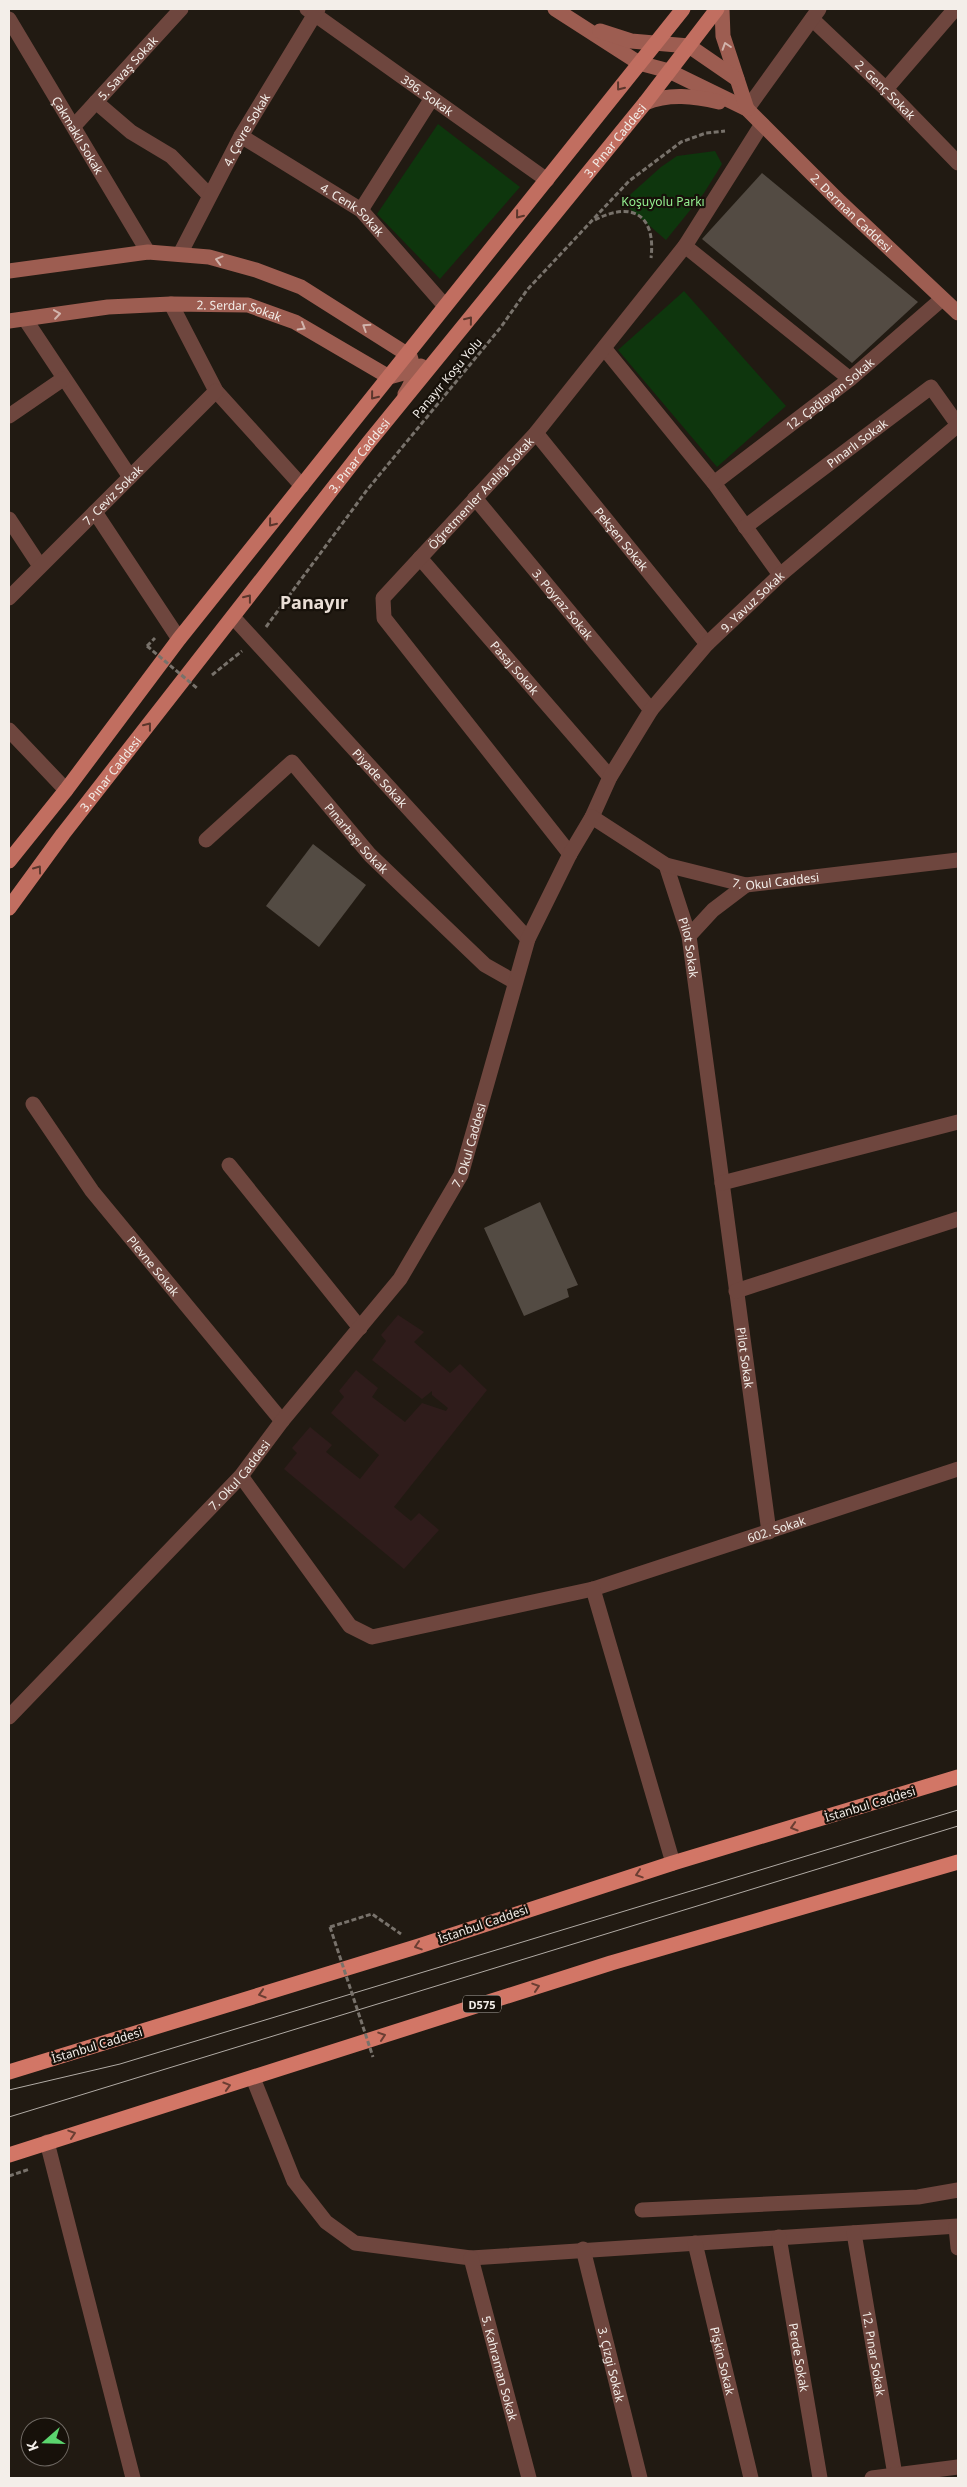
<svg xmlns="http://www.w3.org/2000/svg" width="967" height="2487" viewBox="0 0 967 2487" font-family="'Noto Sans',sans-serif">
<style>
.education{fill:#2f1c1b}
.green{fill:#0e360d}
.building{fill:#534b43}
.lines{fill:none;stroke-linecap:round;stroke-linejoin:round}
.path{stroke:#78726b;stroke-width:3;stroke-dasharray:5 2.5;stroke-linecap:butt}
.minor{stroke:#6e463e;stroke-width:15}
.secondary{stroke:#9d5d51;stroke-width:15}
.primary{stroke:#c16e60;stroke-width:15}
.trunk{stroke:#d27666;stroke-width:15}
.tram{stroke:#b0aaa4;stroke-width:1}
.path-bridge{stroke:#78726b;stroke-width:3;stroke-dasharray:5 2.5;stroke-linecap:butt}
.oneway{stroke:#d1b4ac}
.oneway2{stroke:#5b362c}
.oneway3{stroke:#6b3e33}
.labels{text-anchor:middle;dominant-baseline:central;stroke-width:4.5;stroke-linejoin:round;paint-order:stroke}
.shield{fill:#17110a;stroke:#b1aca6;stroke-width:1}
.shield-label{font-size:11px;font-weight:bold;fill:#f3eee9}
.street-label{font-size:12px;fill:#f3eee9;stroke:#17110a}
.park-label{font-size:12px;fill:#95f191;stroke:#17110a}
.district-label{font-size:18px;font-weight:bold;fill:#eadfd6;stroke:#17110a}
</style>
<rect width="100%" height="100%" fill="#211a12"/>
<path class="education" d="M398,1315L424,1332L414,1342L450,1373L460,1364L487,1390L394,1507L411,1521L419,1513L439,1530L404,1569L284,1469L297,1453L292,1448L310,1427L332,1445L326,1452L360,1479L379,1455L331,1413L344,1397L339,1391L356,1370L378,1388L372,1397L405,1422L422,1403L446,1411L448,1408L432,1395V1391L422,1399L372,1360L386,1341L381,1335Z"/>
<g class="green">
<path d="M438,124L520,187L440,279L377,214Z"/>
<path d="M715,151L722,164L704,193L666,240L622,202L661,167L677,156Z"/>
<path d="M684,291L786,406L717,467L618,350Z"/>
</g>
<g class="building">
<path d="M762,173L918,302L852,363L702,239Z"/>
<path d="M313,844L366,885L319,947L266,906Z"/>
<path d="M540,1202L578,1285L567,1289L569,1297L524,1316L484,1228Z"/>
</g>
<g class="lines">
<g class="path">
<path d="M595,220C633,200 656,216 651,258"/>
<path d="M266,627L367,490L501,327L527,290L629,181L681,142L706,133L725,131"/>
<path d="M147,646L155,638"/>
<path d="M212,675L242,651"/>
<path d="M330,1927L372,1914L401,1934"/>
<path d="M9,2176L30,2169"/>
</g>
<g class="minor">
<path id="s1" d="M307,9L547,180"/>
<path id="s2" d="M9,19L148,252"/>
<path id="s3" d="M812,19L886,89L958,163"/>
<path d="M886,89L955,9"/>
<path d="M96,102L131,132L171,156L209,195"/>
<path d="M747,109L819,9"/>
<path id="s4" d="M74,126L181,9"/>
<path id="s5" d="M241,136L361,210L445,306"/>
<path d="M361,210L432,98"/>
<path d="M685,246L850,379"/>
<path id="s6" d="M180,254L241,136L318,9"/>
<path d="M171,304L216,391L302,486"/>
<path d="M25,319L130,477"/>
<path d="M604,348L714,483L780,575"/>
<path d="M9,416L63,379"/>
<path id="s7" d="M536,433L707,644"/>
<path id="s8" d="M714,483L850,379L942,299"/>
<path id="s9" d="M475,498L651,710"/>
<path d="M95,512L179,639"/>
<path d="M9,519L40,566"/>
<path id="s10" d="M745,527L931,387L958,425"/>
<path id="s11" d="M420,558L610,777"/>
<path id="s12" d="M9,598L216,391"/>
<path id="s13" d="M233,617L528,939"/>
<path d="M9,730L66,790"/>
<path id="s14" d="M592,817L610,777L651,710L707,644L780,575L958,425"/>
<path id="s15" d="M206,840L292,762L370,855L485,965L515,982"/>
<path id="s16" d="M570,854L384,618L383,598L536,433L685,246L762,124"/>
<path id="s17" d="M666,865L689,936L769,1532"/>
<path d="M689,936L713,910L746,885"/>
<path id="s18" d="M33,1104L92,1191L282,1421"/>
<path d="M229,1165L360,1328"/>
<path d="M722,1183L958,1122"/>
<path d="M736,1291L958,1219"/>
<path id="s19" d="M241,1476L350,1626L372,1637L593,1589L958,1469"/>
<path d="M593,1589L673,1863"/>
<path id="s20" d="M9,1717L241,1476L282,1421L400,1279L461,1175L528,939L570,854L592,817L666,865L746,885L958,860"/>
<path d="M253,2078L294,2181L326,2222L355,2243L471,2258L958,2226"/>
<path d="M47,2142L133,2478"/>
<path d="M642,2210L918,2197L958,2190"/>
<path d="M956,2227L958,2248"/>
<path id="s21" d="M854,2233L895,2475"/>
<path id="s22" d="M779,2237L820,2478"/>
<path id="s23" d="M695,2243L751,2478"/>
<path id="s24" d="M583,2249L640,2478"/>
<path id="s25" d="M471,2258L529,2478"/>
<path d="M872,2478L958,2467"/>
</g>
<g class="secondary">
<path id="s26" d="M555,9L639,63L669,71L747,109L840,202L958,313"/>
<path d="M722,9L723,36L747,109"/>
<path d="M600,31L631,41L689,46L737,79"/>
<path d="M645,103C669,93 694,96 719,102"/>
<path d="M9,271L148,252L209,257L256,270L301,287L410,356C415,371 414,381 405,394"/>
<path id="s27" d="M9,321L108,307L171,304L248,305L295,322L389,377L415,370L421,366"/>
</g>
<g class="primary">
<path d="M9,861L66,790L179,639L683,9"/>
<path id="s28" d="M9,908L63,834L369,442L645,103L717,9"/>
</g>
<g class="trunk">
<path d="M9,2072L419,1946L673,1863L958,1777"/>
<path d="M9,2155L611,1963L958,1862"/>
</g>
<g class="tram">
<path d="M9,2090L120,2064L958,1810"/>
<path d="M9,2117L958,1826"/>
</g>
<g class="path-bridge">
<path d="M147,646L198,689"/>
<path d="M330,1927L373,2057"/>
</g>
</g>
<defs><path id="oneway-chevron" d="M-2-3.5L2.5 0L-2 3.5" fill="none" stroke-width="1.6" stroke-linecap="round" stroke-linejoin="round" transform="scale(1.25)"/></defs>
<g class="oneway">
<use href="#oneway-chevron" transform="translate(726 46) rotate(-108)"/>
<use href="#oneway-chevron" transform="translate(219 260) rotate(-165)"/>
<use href="#oneway-chevron" transform="translate(57 314) rotate(-8)"/>
<use href="#oneway-chevron" transform="translate(302 327) rotate(30)"/>
<use href="#oneway-chevron" transform="translate(366 327) rotate(-147)"/>
</g>
<g class="oneway2">
<use href="#oneway-chevron" transform="translate(620 87) rotate(128)"/>
<use href="#oneway-chevron" transform="translate(519 215) rotate(129)"/>
<use href="#oneway-chevron" transform="translate(469 320) rotate(-51)"/>
<use href="#oneway-chevron" transform="translate(374 396) rotate(129)"/>
<use href="#oneway-chevron" transform="translate(272 523) rotate(129)"/>
<use href="#oneway-chevron" transform="translate(248 598) rotate(-52)"/>
<use href="#oneway-chevron" transform="translate(148 726) rotate(-52)"/>
<use href="#oneway-chevron" transform="translate(38 869) rotate(-54)"/>
</g>
<g class="oneway3">
<use href="#oneway-chevron" transform="translate(794 1827) rotate(163)"/>
<use href="#oneway-chevron" transform="translate(639 1874) rotate(162)"/>
<use href="#oneway-chevron" transform="translate(418 1946) rotate(162)"/>
<use href="#oneway-chevron" transform="translate(536 1987) rotate(-18)"/>
<use href="#oneway-chevron" transform="translate(262 1994) rotate(163)"/>
<use href="#oneway-chevron" transform="translate(382 2036) rotate(-18)"/>
<use href="#oneway-chevron" transform="translate(227 2086) rotate(-17)"/>
<use href="#oneway-chevron" transform="translate(72 2134) rotate(-18)"/>
</g>
<g class="labels">
<rect class="shield" x="463" y="1995.5" width="38" height="17" rx="4"/>
<g class="shield-label">
<text x="482" y="2004">D575</text>
</g>
<g class="street-label">
<text stroke="none"><textPath href="#s4" startOffset="79">5. Savaş Sokak</textPath></text>
<text stroke="none"><textPath href="#s3" startOffset="102">2. Genç Sokak</textPath></text>
<text stroke="none"><textPath href="#s1" startOffset="148">396. Sokak</textPath></text>
<text stroke="none"><textPath href="#s6" startOffset="141">4. Çevre Sokak</textPath></text>
<text stroke="none"><textPath href="#s2" startOffset="135">Çakmaklı Sokak</textPath></text>
<text stroke="none"><textPath href="#s28" startOffset="978">3. Pınar Caddesi</textPath></text>
<text stroke="none"><textPath href="#s5" startOffset="134">4. Cenk Sokak</textPath></text>
<text stroke="none"><textPath href="#s26" startOffset="365">2. Derman Caddesi</textPath></text>
<text stroke="none"><textPath href="#s27" startOffset="232">2. Serdar Sokak</textPath></text>
<text transform="translate(447 378) rotate(-50)">Panayır Koşu Yolu</text>
<text stroke="none"><textPath href="#s8" startOffset="146">12. Çağlayan Sokak</textPath></text>
<text stroke="none"><textPath href="#s10" startOffset="140">Pınarlı Sokak</textPath></text>
<text stroke="none"><textPath href="#s28" startOffset="572">3. Pınar Caddesi</textPath></text>
<text stroke="none"><textPath href="#s16" startOffset="464">Öğretmenler Aralığı Sokak</textPath></text>
<text stroke="none"><textPath href="#s12" startOffset="146">7. Ceviz Sokak</textPath></text>
<text stroke="none"><textPath href="#s7" startOffset="136">Pekşen Sokak</textPath></text>
<text stroke="none"><textPath href="#s14" startOffset="271">9. Yavuz Sokak</textPath></text>
<text stroke="none"><textPath href="#s9" startOffset="138">3. Poyraz Sokak</textPath></text>
<text stroke="none"><textPath href="#s11" startOffset="145">Pasaj Sokak</textPath></text>
<text stroke="none"><textPath href="#s28" startOffset="168">3. Pınar Caddesi</textPath></text>
<text stroke="none"><textPath href="#s13" startOffset="218">Piyade Sokak</textPath></text>
<text stroke="none"><textPath href="#s15" startOffset="216">Pınarbaşı Sokak</textPath></text>
<text stroke="none"><textPath href="#s20" startOffset="1292">7. Okul Caddesi</textPath></text>
<text stroke="none"><textPath href="#s17" startOffset="86">Pilot Sokak</textPath></text>
<text stroke="none"><textPath href="#s20" startOffset="739">7. Okul Caddesi</textPath></text>
<text stroke="none"><textPath href="#s18" startOffset="202">Plevne Sokak</textPath></text>
<text stroke="none"><textPath href="#s17" startOffset="500">Pilot Sokak</textPath></text>
<text stroke="none"><textPath href="#s20" startOffset="334">7. Okul Caddesi</textPath></text>
<text stroke="none"><textPath href="#s19" startOffset="629">602. Sokak</textPath></text>
<text transform="translate(870 1804) rotate(-17)">İstanbul Caddesi</text>
<text transform="translate(483 1924) rotate(-19)">İstanbul Caddesi</text>
<text transform="translate(97 2045) rotate(-17)">İstanbul Caddesi</text>
<text stroke="none"><textPath href="#s21" startOffset="122">12. Pınar Sokak</textPath></text>
<text stroke="none"><textPath href="#s22" startOffset="122">Perde Sokak</textPath></text>
<text stroke="none"><textPath href="#s23" startOffset="121">Pişkin Sokak</textPath></text>
<text stroke="none"><textPath href="#s24" startOffset="119">3. Çizgi Sokak</textPath></text>
<text stroke="none"><textPath href="#s25" startOffset="114">5. Kahraman Sokak</textPath></text>
</g>
<g class="park-label">
<text x="663" y="201">Koşuyolu Parkı</text>
</g>
<g class="district-label">
<text x="314" y="602">Panayır</text>
</g>
</g>
<rect width="967" height="2487" fill="none" stroke="#f3eee9" stroke-width="20"/>
<g transform="translate(45 2442) rotate(250)"><circle r="24" fill="#17110a" stroke="#6f6963"/>
<path d="M0-4L9 19L0 12L-9 19Z" fill="#5bd56e"/>
<text y="-8" font-size="14" font-weight="bold" text-anchor="middle" fill="#f3eee9">K</text>
</g>
</svg>
